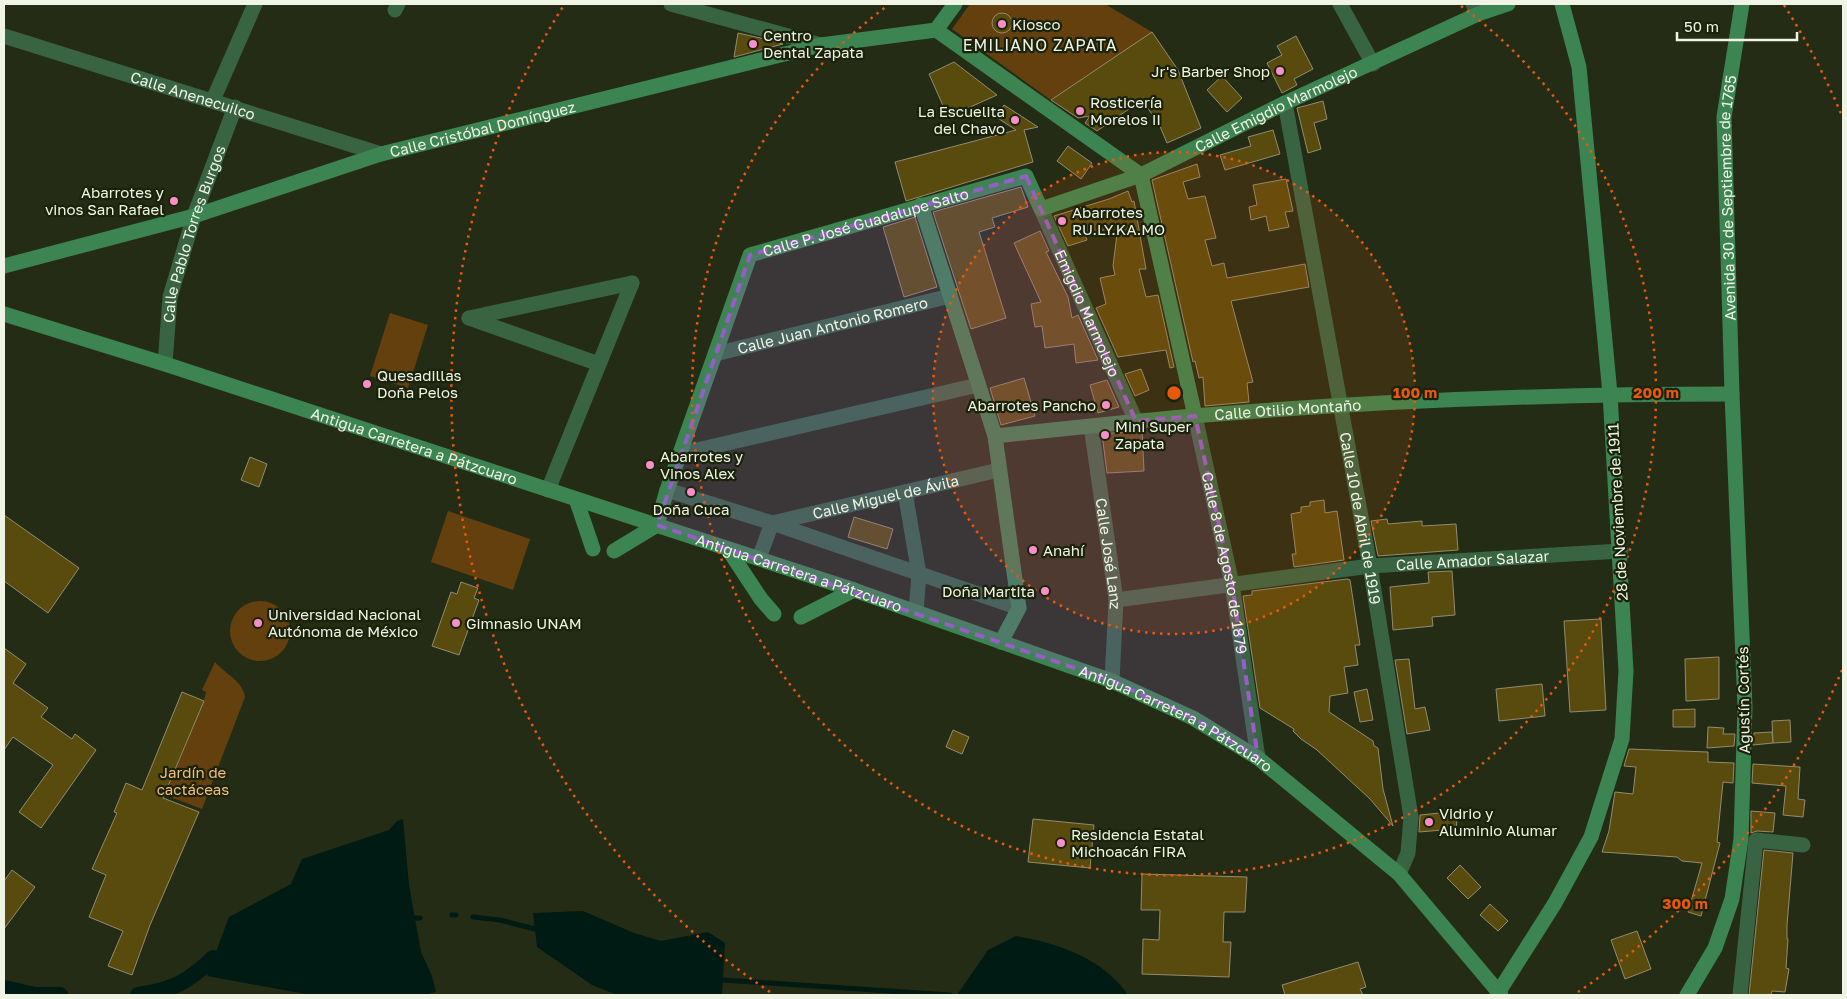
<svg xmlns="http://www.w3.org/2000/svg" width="1847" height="999" viewBox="0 0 1847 999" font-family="'Golos Text',sans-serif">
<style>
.green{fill:#65400f}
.water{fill:#001a14}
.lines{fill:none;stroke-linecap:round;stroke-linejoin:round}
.stream{stroke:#001a14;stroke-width:5}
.canal{stroke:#001a14;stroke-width:16}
.building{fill:#594b0e;stroke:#928b6f}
.street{stroke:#396444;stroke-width:15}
.secondary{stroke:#3c8451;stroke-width:15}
.marked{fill:#985ec8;fill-opacity:0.2;stroke:#985ec8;stroke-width:4;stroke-dasharray:10 6;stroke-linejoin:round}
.ring{fill:none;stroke:#e8590c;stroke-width:2.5;stroke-dasharray:2.5 5}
.poi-dot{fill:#f98fca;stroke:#1b220b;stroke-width:2}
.labels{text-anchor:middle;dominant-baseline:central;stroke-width:4.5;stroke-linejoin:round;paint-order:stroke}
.poi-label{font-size:15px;fill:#eff4e5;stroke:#1b220b;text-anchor:start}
.street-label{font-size:15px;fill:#eff4e5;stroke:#1b220b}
.park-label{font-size:15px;fill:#f5bd7e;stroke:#1b220b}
.neighbourhood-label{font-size:16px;letter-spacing:1px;fill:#eff4e5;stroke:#1b220b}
.centre{fill:#e8590c;stroke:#1b220b;stroke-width:2.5}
.ring-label{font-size:15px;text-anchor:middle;font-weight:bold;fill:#e8590c;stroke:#1b220b;stroke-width:4.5;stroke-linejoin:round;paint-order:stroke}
</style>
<rect width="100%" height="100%" fill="#252c15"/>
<g class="green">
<path d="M970,4H1105L1152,32L1051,100L952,29Z"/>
<path d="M390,313L428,325L408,388L370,376Z"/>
<path d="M448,511L530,539L513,590L431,562Z"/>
<circle cx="260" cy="631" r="30"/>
<path d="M215,662C225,674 243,681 245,697L202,809L165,795L204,701L206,692L202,690Z"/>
</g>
<g class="water">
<path d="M403,819L409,885L421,952L432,976L436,992L424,995H311L207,976L229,917L291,884L302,859L389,830L397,821Z"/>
<path d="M583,911L634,933L661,941L708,932L725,943L722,995H617L592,985L537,947L533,913Z"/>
<path d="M1016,936C1057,943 1103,958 1128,995H957L988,950Z"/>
</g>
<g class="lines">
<g class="stream">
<path d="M452,915H456"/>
<path d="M473,917L500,920L535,929"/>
<path d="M416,918H420"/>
<path d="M723,980L950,995"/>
</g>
<g class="canal">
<path d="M4,988L35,995H60"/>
<path d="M138,995C173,990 188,982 213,958"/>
</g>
</g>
<g class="building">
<circle cx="1002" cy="23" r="10"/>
<path d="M1152,32L1178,70L1201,128L1167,143L1159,124L1142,100L1097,131L1085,123L1090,116L1078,118L1051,100Z"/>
<path d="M738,33L765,39L783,44L734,57Z"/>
<path d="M1296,36L1313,69L1294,79L1297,85L1282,93L1267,63L1282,55L1277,46Z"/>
<path d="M954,62L997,95L948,117L929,74Z"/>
<path d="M1222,76L1242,98L1227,112L1207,90Z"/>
<path d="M1323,101L1327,119L1314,123L1321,149L1308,153L1297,108Z"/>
<path d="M1004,105L1038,127L1024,130L1033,162L906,201L895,162L1016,130L996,117Z"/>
<path d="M1273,130L1280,154L1225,170L1220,155L1251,146L1248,137Z"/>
<path d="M1068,146L1092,163L1081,179L1057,161Z"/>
<path d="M1197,164L1200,177L1183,182L1188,199L1205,196L1216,238L1205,240L1212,266L1224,263L1227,278L1305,264L1309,287L1231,301L1253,382L1247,383L1249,402L1205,406L1203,377L1199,378L1195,361L1193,362L1152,180Z"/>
<path d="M1286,179L1293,211L1285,212L1289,227L1269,231L1266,216L1251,220L1249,207L1257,205L1253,185Z"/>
<path d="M1021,187L1028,207L992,218L995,227L979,232L1006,318L971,329L933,212Z"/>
<path d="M1128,191L1132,202L1134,201L1146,269H1139L1146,297L1158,295L1174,367L1170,368L1166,350L1118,357L1096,308L1106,304L1100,278L1115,275L1113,266L1118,226L1085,235L1087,240L1068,246L1054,216L1109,199Z"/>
<path d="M915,217L937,287L904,297L883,227Z"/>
<path d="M1040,231L1049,251L1046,252L1068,297L1072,318L1078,315L1098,360L1076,363L1074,344L1045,348L1042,326L1035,327L1031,304L1041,302L1014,243Z"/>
<path d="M1141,369L1149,390L1135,396L1125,374Z"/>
<path d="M1024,378L1035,416L1001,425L990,388Z"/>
<path d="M1107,380L1119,407L1098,413L1090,385Z"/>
<path d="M1142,430L1144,471L1107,473L1102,434Z"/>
<path d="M250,457L267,464L259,487L241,480Z"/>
<path d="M1324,500L1325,513L1337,511L1344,560L1294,567L1292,554H1296L1291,514L1301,512V507L1310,506V502Z"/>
<path d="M4,515L79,568L48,613L4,581Z"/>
<path d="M854,517L893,529L887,549L848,537Z"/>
<path d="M1387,519L1388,524L1422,521V526L1456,524L1458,550L1378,556L1371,521Z"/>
<path d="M1452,571L1455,615L1432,617L1433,626L1393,630L1390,587L1429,583L1428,572Z"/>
<path d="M1347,579L1350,580L1360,645H1355L1358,665L1344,667L1348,693L1330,696L1329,712L1373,741L1374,746L1378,748L1383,789L1393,826L1370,799L1317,750L1301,739L1293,731L1294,729L1260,708L1243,596L1252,595V591Z"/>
<path d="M461,582L478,588L474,598L479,600L459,655L432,646L451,592L457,594Z"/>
<path d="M1601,619L1606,710L1570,712L1564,621Z"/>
<path d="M4,648L26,664L13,683L48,708L41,717L72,739L75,734L96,750L41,828L19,812L53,765L13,737L4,750Z"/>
<path d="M1719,657V699L1686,701L1685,659Z"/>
<path d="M1409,659L1415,709L1425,707L1430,730L1407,734L1395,660Z"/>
<path d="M1542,684L1545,716L1499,721L1496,689Z"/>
<path d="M1367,689L1373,720L1360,722L1354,692Z"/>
<path d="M182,692L204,701L163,798L199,812L150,925L132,975L108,966L123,931L89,917L106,875L92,869L117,813L114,812L126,783L142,790Z"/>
<path d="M1695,709V727H1673V710Z"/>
<path d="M1790,720L1791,742L1773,743L1772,721Z"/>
<path d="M1708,727L1724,728L1723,734H1735L1734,746L1707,748Z"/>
<path d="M953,730L969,737L962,754L946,747Z"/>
<path d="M1772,732L1773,743L1753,745L1754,733Z"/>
<path d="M1629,749L1708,752V762L1734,763L1733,783L1723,782L1717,842L1720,843L1701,916L1688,912L1702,863L1682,861L1677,857L1602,852L1609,831L1615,792L1633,794L1636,767L1624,766Z"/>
<path d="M1753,764L1800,767L1798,799L1805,800L1803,817L1783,815L1786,786L1752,783Z"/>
<path d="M1751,811L1775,813L1773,832L1757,831L1751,833Z"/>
<path d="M1440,813V816L1457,818L1456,831L1442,830L1419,832L1420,815Z"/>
<path d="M1033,819L1094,825L1090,868L1028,862Z"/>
<path d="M1764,850L1793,853L1787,925V939H1788L1786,968L1789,969L1785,992L1772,991L1771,995H1749Z"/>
<path d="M1460,865L1481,887L1468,899L1447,878Z"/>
<path d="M12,870L35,887L4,929V881Z"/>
<path d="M1142,874L1247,877L1245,912H1224L1223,942H1231L1229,977L1142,974L1143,939L1159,940L1160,910H1141Z"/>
<path d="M1490,904L1508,921L1498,931L1480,915Z"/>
<path d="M1637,931L1651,969L1625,979L1611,940Z"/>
<path d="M1358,962L1366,987L1360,989L1363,995H1285L1282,985Z"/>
</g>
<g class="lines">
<g class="street">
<path d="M671,4L821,45"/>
<path d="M1340,4L1373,64"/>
<path d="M1473,4L1478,14"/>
<path d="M395,10L398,4"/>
<path id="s1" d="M4,36L381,154"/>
<path d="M213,100L255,4"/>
<path id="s2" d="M1285,103L1370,566L1411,817L1408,853L1399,874"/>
<path id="s3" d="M1041,209L1136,421"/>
<path d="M469,318L632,283"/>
<path d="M469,318L599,364"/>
<path id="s4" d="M715,354L950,296"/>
<path id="s5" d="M165,364L170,297L194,216L235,107"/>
<path id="s6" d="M1195,416L1232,584L1258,758"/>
<path id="s7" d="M1091,426L1116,600L1112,681"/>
<path d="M680,454L978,385"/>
<path d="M548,490L632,283"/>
<path d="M667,490L772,523L1019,608"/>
<path d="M905,492L919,574L916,612"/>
<path id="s8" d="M759,558L772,523L999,470"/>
<path id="s9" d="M1116,600L1370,566L1621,551"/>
<path d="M1740,995L1756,840L1803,845"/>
</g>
<g class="secondary">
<path d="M936,30L1141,175L1195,416"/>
<path d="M921,205L995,436L1019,608L1001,642"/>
<path id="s10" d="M4,266L194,216L381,154L821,45L936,30L955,4"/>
<path id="s11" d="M4,314L165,364L854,590L1112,681L1193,718L1258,758L1399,874L1501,995"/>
<path id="s12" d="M995,436C1061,429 1127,422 1193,416C1372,401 1552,394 1732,394"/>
<path d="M576,499L593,549"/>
<path d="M728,549L761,599L774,614"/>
<path id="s13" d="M614,551L657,525L667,490L750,255L1026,176L1041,209L1141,175L1285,103L1478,14L1508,4"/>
<path d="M801,617L854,590"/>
<path d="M1498,993L1555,903L1591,837L1622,739L1626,671L1610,394L1579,67L1562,4"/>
<path id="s14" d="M1687,995L1715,948L1732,899L1741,839L1745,707L1732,394L1724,117L1742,4"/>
</g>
</g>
<path class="marked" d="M1026,176L1136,421L1195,416L1232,584L1258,758L1193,718L1112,681L657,525L750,255Z"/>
<circle cx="1174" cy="393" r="241" fill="#e8590c" fill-opacity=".12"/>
<g class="ring">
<circle cx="1174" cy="393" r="241"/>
<path d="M1461 6A482 482 0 1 1 887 6"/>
<path d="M1842 670A723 723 0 0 1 1578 992M770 992A723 723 0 0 1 564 5M1784 5A723 723 0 0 1 1842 116"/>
</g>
<g class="poi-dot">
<circle cx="1002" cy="24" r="5"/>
<circle cx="753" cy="44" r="5"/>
<circle cx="1280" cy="71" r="5"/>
<circle cx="1080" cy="111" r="5"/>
<circle cx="1015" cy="120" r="5"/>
<circle cx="174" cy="201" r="5"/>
<circle cx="1062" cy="221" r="5"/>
<circle cx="367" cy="384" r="5"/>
<circle cx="1106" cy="405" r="5"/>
<circle cx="1105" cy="435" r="5"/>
<circle cx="650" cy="465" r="5"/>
<circle cx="691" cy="492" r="5"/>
<circle cx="1033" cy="550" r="5"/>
<circle cx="1045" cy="591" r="5"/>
<circle cx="258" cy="623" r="5"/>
<circle cx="456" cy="623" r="5"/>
<circle cx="1429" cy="822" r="5"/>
<circle cx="1061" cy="843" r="5"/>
</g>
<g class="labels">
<g class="poi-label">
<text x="1012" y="24">Kiosco</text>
<text x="763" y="35">Centro<tspan x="763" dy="17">Dental Zapata</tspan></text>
<text x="1270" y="71" text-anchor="end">Jr's Barber Shop</text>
<text x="1090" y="102">Rosticería<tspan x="1090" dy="17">Morelos II</tspan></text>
<text x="1005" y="111" text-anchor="end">La Escuelita<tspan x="1005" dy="17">del Chavo</tspan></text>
<text x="164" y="192" text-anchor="end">Abarrotes y<tspan x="164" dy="17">vinos San Rafael</tspan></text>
<text x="1072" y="212">Abarrotes<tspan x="1072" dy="17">RU.LY.KA.MO</tspan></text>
<text x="377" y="375">Quesadillas<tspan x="377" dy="17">Doña Pelos</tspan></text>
<text x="1096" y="405" text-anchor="end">Abarrotes Pancho</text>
<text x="1115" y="426">Mini Super<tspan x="1115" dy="17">Zapata</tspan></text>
<text x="660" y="456">Abarrotes y<tspan x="660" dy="17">Vinos Alex</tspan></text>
<text x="691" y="509" text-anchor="middle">Doña Cuca</text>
<text x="1043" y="550">Anahí</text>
<text x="1035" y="591" text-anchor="end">Doña Martita</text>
<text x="268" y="614">Universidad Nacional<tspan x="268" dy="17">Autónoma de México</tspan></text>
<text x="466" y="623">Gimnasio UNAM</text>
<text x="1439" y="813">Vidrio y<tspan x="1439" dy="17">Aluminio Alumar</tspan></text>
<text x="1071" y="834">Residencia Estatal<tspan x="1071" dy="17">Michoacán FIRA</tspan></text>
</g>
<g class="street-label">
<text stroke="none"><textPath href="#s1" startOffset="198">Calle Anenecuilco</textPath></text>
<text stroke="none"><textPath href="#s13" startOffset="915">Calle Emigdio Marmolejo</textPath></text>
<text stroke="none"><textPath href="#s10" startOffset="498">Calle Cristóbal Domínguez</textPath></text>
<text stroke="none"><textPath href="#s14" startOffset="809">Avenida 30 de Septiembre de 1765</textPath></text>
<text stroke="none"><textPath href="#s13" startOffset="456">Calle P. José Guadalupe Salto</textPath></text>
<text stroke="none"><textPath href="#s5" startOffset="134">Calle Pablo Torres Burgos</textPath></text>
<text stroke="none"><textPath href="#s3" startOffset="114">Emigdio Marmolejo</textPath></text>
<text stroke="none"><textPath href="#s4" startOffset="121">Calle Juan Antonio Romero</textPath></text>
<text stroke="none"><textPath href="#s12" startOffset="294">Calle Otilio Montaño</textPath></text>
<text stroke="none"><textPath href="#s11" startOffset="431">Antigua Carretera a Pátzcuaro</textPath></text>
<text stroke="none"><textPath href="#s8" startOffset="154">Calle Miguel de Ávila</textPath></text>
<text transform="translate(1617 512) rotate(-93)">28 de Noviembre de 1911</text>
<text stroke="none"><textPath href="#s2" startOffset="422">Calle 10 de Abril de 1919</textPath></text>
<text stroke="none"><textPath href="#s7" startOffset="129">Calle José Lanz</textPath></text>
<text stroke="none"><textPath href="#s9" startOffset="359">Calle Amador Salazar</textPath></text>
<text stroke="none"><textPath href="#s6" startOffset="150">Calle 8 de Agosto de 1879</textPath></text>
<text stroke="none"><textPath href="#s11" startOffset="836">Antigua Carretera a Pátzcuaro</textPath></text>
<text transform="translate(1743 700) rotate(-91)">Agustín Cortés</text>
<text stroke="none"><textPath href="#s11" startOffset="1241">Antigua Carretera a Pátzcuaro</textPath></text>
</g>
<g class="park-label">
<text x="193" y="772">Jardín de<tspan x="193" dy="17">cactáceas</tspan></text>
</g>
<g class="neighbourhood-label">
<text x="1040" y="45">EMILIANO ZAPATA</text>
</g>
</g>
<circle cx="1174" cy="393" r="8" class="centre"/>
<g class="ring-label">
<text x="1415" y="398">100 m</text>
<text x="1656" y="398">200 m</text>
<text x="1685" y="909">300 m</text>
</g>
<rect width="1847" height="999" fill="none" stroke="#eff4e5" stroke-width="10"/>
<path d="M1677 32v8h120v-8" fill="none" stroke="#eff4e5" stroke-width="2.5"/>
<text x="1684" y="32" font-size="15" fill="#eff4e5" stroke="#1b220b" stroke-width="4" paint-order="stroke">50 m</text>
</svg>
